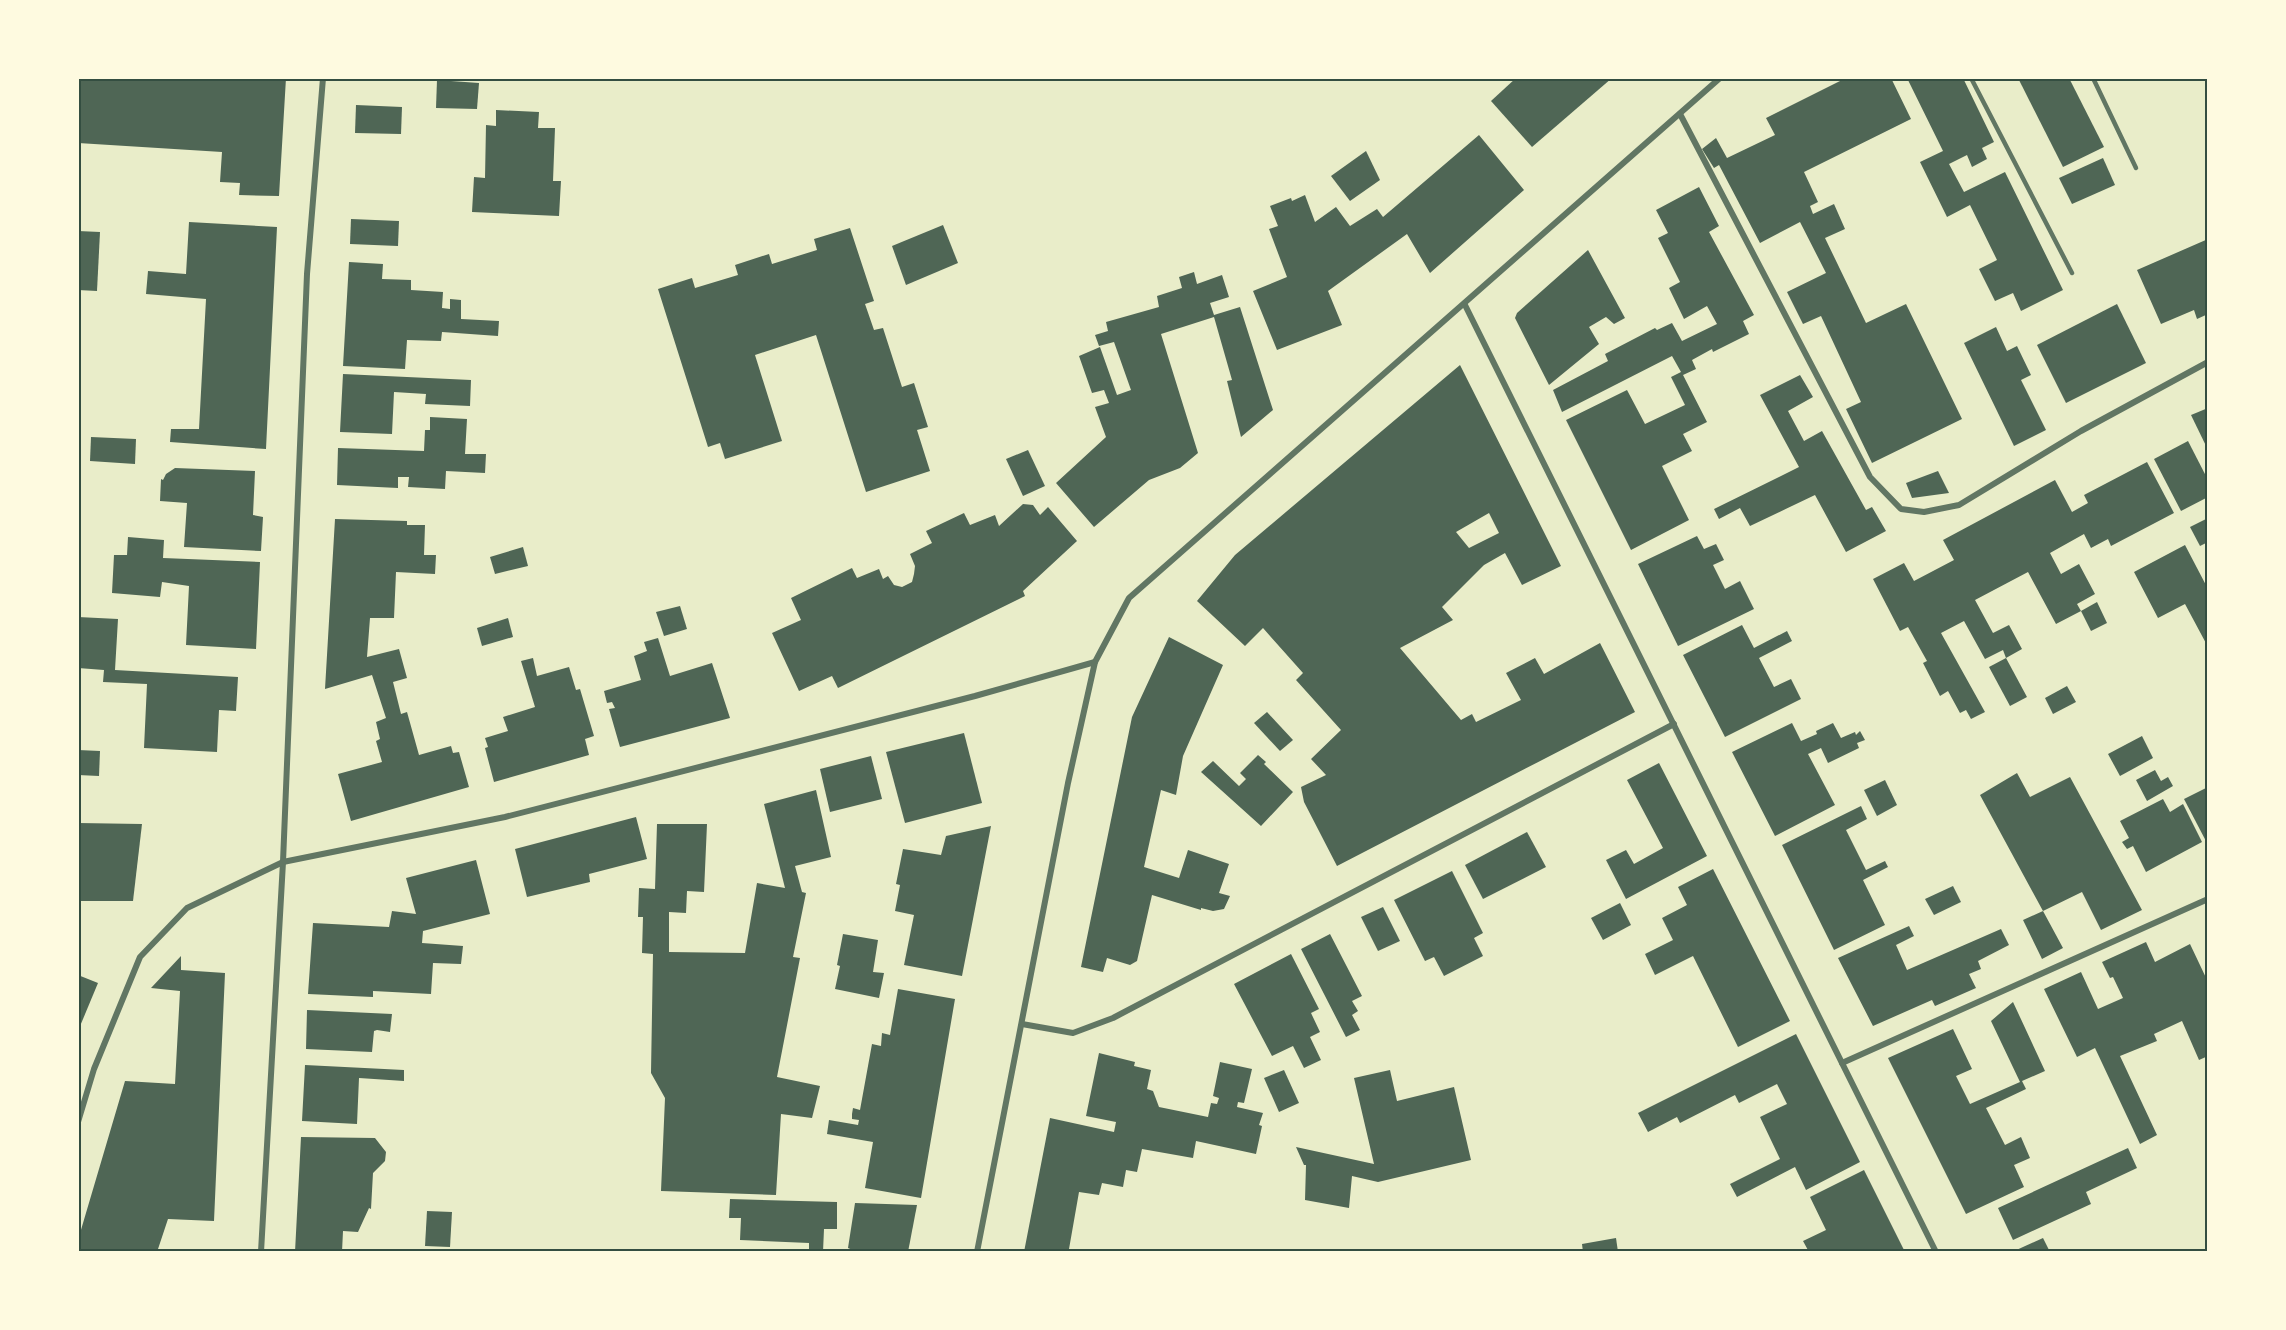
<svg xmlns="http://www.w3.org/2000/svg" width="2286" height="1330" viewBox="0 0 2286 1330" font-family="Raleway,sans-serif">
<style>
.building{fill:#4f6655;fill-rule:evenodd}
.lines{fill:none;stroke-linecap:round;stroke-linejoin:round}
.service{stroke:#617663;stroke-width:4.5}
.minor{stroke:#617663;stroke-width:6}
.neatline{fill:none;stroke:#344e41;stroke-width:2}
</style>
<rect width="100%" height="100%" fill="#e9edc9"/>
<g class="building">
<path d="M78,78H286L279,196L239,195L240,183L220,182L222,152L78,143Z"/>
<path d="M1516,78H1612L1532,147L1491,101Z"/>
<path d="M1846,78H1891L1911,119L1804,172L1818,202L1810,206L1813,214L1834,204L1845,229L1825,238L1866,323L1906,304L1962,419L1872,463L1846,409L1861,402L1821,316L1803,324L1787,292L1826,273L1800,222L1760,243L1719,165L1714,168L1702,149L1716,138L1727,158L1775,135L1766,118Z"/>
<path d="M1907,78H1963L1994,142L1982,148L1987,159L1972,167L1967,155L1949,164L1964,192L2005,172L2063,290L2021,311L2013,293L1995,301L1979,269L1997,260L1970,205L1947,217L1920,162L1943,151Z"/>
<path d="M2018,78H2069L2104,147L2063,167Z"/>
<path d="M437,80L479,83L477,109L436,108Z"/>
<path d="M356,105L402,107L401,134L355,133Z"/>
<path d="M496,110L539,112L538,128H555L553,181H561L559,216L472,212L474,177L485,178L486,125L496,126Z"/>
<path d="M1479,135L1524,190L1430,273L1407,234L1328,291L1342,325L1277,350L1253,291L1287,277L1269,229L1278,226L1270,206L1291,198L1292,201L1305,195L1315,222L1336,207L1350,226L1377,209L1383,217Z"/>
<path d="M1366,151L1380,180L1350,201L1331,176Z"/>
<path d="M2103,158L2115,185L2072,204L2059,178Z"/>
<path d="M1699,187L1719,226L1709,232L1754,315L1743,321L1749,334L1713,352L1712,349L1692,360L1696,369L1683,375L1707,422L1683,434L1692,451L1662,466L1689,520L1631,550L1566,420L1627,390L1645,424L1685,405L1671,377L1681,372L1672,356L1562,412L1553,390L1608,361L1605,354L1655,328L1657,330L1672,323L1682,341L1717,324L1707,306L1684,319L1669,288L1680,282L1658,238L1668,233L1656,210Z"/>
<path d="M351,219L399,221L398,246L350,244Z"/>
<path d="M189,222L277,227L266,449L170,442L171,429H199L206,299L146,294L148,271L186,274Z"/>
<path d="M943,225L958,263L906,285L892,246Z"/>
<path d="M850,228L874,301L865,304L874,330L883,328L902,387L914,383L928,427L917,430L930,471L866,492L816,335L755,355L782,441L725,459L720,443L708,447L658,289L692,278L695,288L738,275L735,265L769,254L772,264L817,250L814,239Z"/>
<path d="M78,231L100,232L97,291L78,290Z"/>
<path d="M2208,239V314L2197,319L2194,310L2161,324L2137,270Z"/>
<path d="M1588,250L1625,318L1614,324L1606,317L1589,327L1599,344L1549,385L1515,318L1517,313Z"/>
<path d="M349,262L383,264L382,279L411,280V290L443,292L442,308L450,309V299L461,300V319L499,321L498,336L442,332L441,341L407,340L405,369L343,366Z"/>
<path d="M1194,272L1197,284L1222,275L1229,297L1210,303L1214,315L1240,307L1273,410L1241,437L1227,381L1232,380L1214,317L1161,334L1198,453L1180,468L1149,480L1094,527L1056,483L1106,437L1095,407L1109,403L1104,390L1092,393L1079,356L1100,347L1117,395L1131,390L1114,342L1099,346L1095,335L1108,331L1106,322L1159,307L1157,296L1182,288L1179,277Z"/>
<path d="M2117,304L2146,363L2066,403L2037,345Z"/>
<path d="M1996,327L2007,351L2017,346L2031,375L2021,380L2046,430L2014,446L1964,343Z"/>
<path d="M1460,365L1561,566L1522,585L1505,553L1484,565L1442,607L1453,620L1400,648L1461,720L1472,714L1476,722L1521,700L1506,673L1535,658L1544,674L1600,643L1635,712L1337,866L1304,802L1301,787L1326,775L1311,759L1341,730L1296,680L1303,673L1263,628L1245,646L1197,601L1235,555ZM1489,513L1499,533L1469,548L1456,532Z"/>
<path d="M343,374L471,380L470,406L425,404L426,394L394,392L392,434L340,432Z"/>
<path d="M1800,375L1813,397L1788,411L1804,441L1822,431L1866,510L1872,507L1886,531L1846,552L1815,495L1750,526L1740,508L1719,519L1714,509L1799,467L1760,395Z"/>
<path d="M2208,408V450L2191,415Z"/>
<path d="M430,417L467,419L465,454H486L485,473L446,471L445,489L408,487L409,477H398V488L337,485L338,448L424,451L425,430H430Z"/>
<path d="M91,437L136,439L135,464L90,461Z"/>
<path d="M2188,441L2208,480V497L2181,511L2154,459Z"/>
<path d="M1028,450L1045,486L1023,496L1006,459Z"/>
<path d="M2147,462L2174,513L2111,546L2108,539L2091,548L2084,534L2050,553L2061,574L2079,564L2095,594L2077,604L2081,611L2097,602L2107,623L2091,631L2081,611L2056,624L2028,572L1975,600L1993,633L2009,625L2022,649L2006,658L2003,650L1985,659L1964,621L1941,633L1985,712L1971,719L1966,710L1960,713L1948,691L1940,696L1923,663L1927,661L1908,627L1900,631L1873,579L1904,563L1914,581L1954,560L1943,540L2055,480L2072,512L2088,503L2084,495Z"/>
<path d="M175,468L255,471L253,515L263,517L261,551L184,547L187,503L160,501L161,479L163,480L166,474Z"/>
<path d="M1938,471L1949,493L1912,498L1906,483Z"/>
<path d="M1023,504L1033,505L1040,515L1048,507L1077,541L1023,591L1025,596L838,688L832,676L799,691L772,633L801,620L791,598L852,568L857,578L879,569L883,579L888,576L894,585L902,587L912,582L914,574L915,566L910,554L932,543L926,531L964,513L970,525L995,515L999,526Z"/>
<path d="M2208,518V542L2200,546L2190,527Z"/>
<path d="M335,519L407,521V525H425L424,555H436L435,574L396,572L394,618H370L367,657L399,649L407,678L393,682L401,714L407,712L419,755L451,746L453,753L459,752L469,787L351,821L338,774L382,762L376,741L380,739L376,722L386,718L372,675L325,689Z"/>
<path d="M1697,536L1704,549L1716,544L1724,560L1713,565L1725,589L1740,581L1754,609L1678,646L1638,564Z"/>
<path d="M128,537L164,540L163,558L260,562L256,649L186,645L189,586L162,582L160,597L112,593L114,555H127Z"/>
<path d="M2185,545L2208,589V647L2185,604L2158,618L2134,572Z"/>
<path d="M523,547L528,566L495,574L490,557Z"/>
<path d="M680,606L687,629L664,636L656,612Z"/>
<path d="M78,617L118,619L115,670L238,677L236,711L219,710L217,752L144,748L147,684L103,682L104,670L78,668Z"/>
<path d="M508,618L513,637L482,646L477,628Z"/>
<path d="M1742,625L1754,648L1787,631L1792,641L1759,658L1774,687L1791,679L1801,699L1725,737L1683,655Z"/>
<path d="M1169,637L1223,665L1183,756L1176,795L1161,790L1144,867L1179,878L1188,850L1229,864L1219,893L1230,896L1224,909L1213,911L1201,908V910L1152,895L1137,961L1130,965L1107,958L1103,972L1081,967L1132,717Z"/>
<path d="M658,638L670,676L712,663L730,718L620,747L609,709L615,708L612,702L607,703L604,691L641,680L634,656L647,651L644,642Z"/>
<path d="M533,658L537,676L569,667L576,690L580,689L594,736L585,739L589,755L494,782L485,748L488,747L485,738L508,731L503,717L535,707L521,661Z"/>
<path d="M2006,658L2027,697L2010,706L1989,667Z"/>
<path d="M2067,686L2076,702L2053,714L2045,698Z"/>
<path d="M1267,712L1293,740L1280,751L1254,723Z"/>
<path d="M1792,723L1801,741L1817,734L1816,731L1833,723L1841,738L1855,732L1856,735L1860,731L1865,740L1857,743L1859,748L1828,763L1821,748L1808,754L1835,805L1775,836L1732,752Z"/>
<path d="M964,733L982,803L905,823L886,752Z"/>
<path d="M2142,736L2153,758L2120,776L2108,754Z"/>
<path d="M78,750L100,751L99,776L78,775Z"/>
<path d="M1258,755L1266,762L1264,764L1293,792L1261,826L1201,772L1213,761L1239,786L1246,779L1240,773Z"/>
<path d="M871,756L882,799L830,812L820,769Z"/>
<path d="M1659,763L1707,856L1626,899L1606,860L1626,850L1634,864L1663,848L1627,780Z"/>
<path d="M2155,770L2161,781L2168,777L2173,786L2147,801L2136,780Z"/>
<path d="M2017,773L2030,797L2070,777L2142,910L2101,930L2082,892L2043,911L2063,948L2042,959L2023,920L2043,911L1980,795Z"/>
<path d="M1885,780L1897,805L1877,816L1864,790Z"/>
<path d="M2208,787V845L2184,799Z"/>
<path d="M816,790L831,857L795,866L802,892L806,893L793,957L800,958L777,1077L820,1086L812,1118L781,1114L776,1195L661,1191L665,1098L651,1073L653,954L642,953L643,917H638L639,888L655,889L657,824H707L704,892L687,891L686,913L669,912V952L745,953L757,883L785,888L764,804Z"/>
<path d="M2163,799L2170,812L2183,804L2202,842L2146,872L2133,846L2127,849L2122,842L2129,838L2120,821Z"/>
<path d="M1861,806L1867,819L1846,830L1866,870L1885,861L1888,867L1863,880L1885,925L1834,950L1782,845Z"/>
<path d="M636,817L647,859L589,874L590,882L527,897L515,849Z"/>
<path d="M78,823L142,824L133,901H78Z"/>
<path d="M991,826L962,976L904,965L914,915L895,911L900,885L896,884L903,849L941,855L946,836Z"/>
<path d="M1527,832L1546,867L1483,899L1465,865Z"/>
<path d="M476,860L490,914L423,931L422,943L463,946L461,964L433,963L431,994L373,991V997L308,994L313,923L389,927L392,911L416,914L406,878Z"/>
<path d="M1713,869L1790,1021L1738,1047L1693,956L1655,975L1645,954L1673,940L1662,918L1687,905L1678,887Z"/>
<path d="M1452,871L1483,933L1474,938L1483,956L1444,976L1434,957L1425,961L1394,900Z"/>
<path d="M1953,886L1961,902L1934,915L1925,899Z"/>
<path d="M1620,903L1631,925L1603,940L1591,918Z"/>
<path d="M1383,907L1400,941L1378,951L1361,917Z"/>
<path d="M1909,926L1914,936L1896,945L1907,970L2001,929L2009,945L1978,961L1981,969L1969,974L1976,988L1935,1006L1932,1000L1873,1026L1838,958Z"/>
<path d="M843,934L878,940L873,972L884,973L879,998L835,989L840,966L837,965Z"/>
<path d="M1330,934L1362,996L1352,1001L1358,1011L1352,1015L1360,1030L1346,1037L1301,949Z"/>
<path d="M2146,942L2155,962L2190,944L2208,982V1056L2199,1060L2182,1021L2154,1034L2157,1041L2120,1056L2157,1135L2140,1144L2095,1048L2077,1057L2044,989L2081,972L2098,1009L2123,998L2113,977L2110,978L2102,962Z"/>
<path d="M1291,954L1319,1009L1311,1013L1320,1032L1310,1037L1321,1060L1304,1068L1293,1046L1272,1056L1234,984Z"/>
<path d="M181,956V970L225,973L214,1221L168,1219L157,1252H78V1240L125,1081L175,1084L180,991L151,988Z"/>
<path d="M78,975L98,983L78,1031Z"/>
<path d="M898,989L955,999L921,1198L865,1188L873,1142L827,1134L829,1120L858,1125L859,1120L852,1119V1114L853,1108L860,1110L872,1044L881,1046L882,1033L890,1035Z"/>
<path d="M2013,1002L2045,1071L2022,1081L2026,1089L1986,1108L2005,1145L2021,1137L2030,1158L2014,1165L2024,1187L1966,1214L1888,1058L1953,1029L1972,1069L1956,1076L1970,1104L2020,1082L1991,1021Z"/>
<path d="M307,1010L392,1014L390,1032L377,1030L374,1031L372,1052L306,1049Z"/>
<path d="M1796,1034L1860,1162L1806,1190L1795,1167L1737,1197L1730,1184L1780,1159L1760,1117L1787,1104L1777,1084L1739,1103L1735,1095L1680,1123L1677,1117L1648,1132L1638,1113Z"/>
<path d="M1099,1053L1135,1062L1134,1066L1151,1070L1147,1089L1153,1091L1159,1107L1208,1117L1211,1103L1217,1104L1219,1098L1213,1096L1220,1062L1252,1069L1244,1103L1238,1102L1237,1107L1263,1113L1259,1125L1262,1126L1256,1154L1196,1141L1193,1158L1142,1149L1137,1172L1126,1170L1123,1187L1102,1183L1099,1195L1079,1192L1069,1249L1080,1252H1024L1050,1118L1114,1132L1116,1122L1086,1116Z"/>
<path d="M305,1065L404,1070V1081L359,1078L357,1124L302,1121Z"/>
<path d="M1284,1070L1299,1103L1279,1112L1264,1078Z"/>
<path d="M1390,1070L1397,1101L1454,1087L1471,1160L1378,1182L1352,1176L1349,1208L1305,1200L1306,1165H1304L1296,1147L1374,1164L1354,1078Z"/>
<path d="M301,1137L375,1138L386,1152L385,1161L373,1173L371,1209L369,1208L358,1232L343,1231L342,1252H295Z"/>
<path d="M2128,1148L2137,1168L2086,1192L2091,1204L2013,1240L1998,1208Z"/>
<path d="M1864,1170L1905,1252H1809L1803,1241L1826,1230L1810,1197Z"/>
<path d="M730,1199L837,1202V1229H824L823,1252H809V1243L740,1240L741,1218H729Z"/>
<path d="M855,1203L917,1205L908,1252H857L848,1248Z"/>
<path d="M427,1211L452,1212L450,1247L425,1246Z"/>
<path d="M1616,1238L1618,1252H1583L1582,1244Z"/>
<path d="M2043,1238L2050,1252H2012Z"/>
</g>
<g class="lines">
<g class="service">
<path d="M1971,78L2072,273"/>
<path d="M2093,78L2136,168"/>
</g>
<g class="minor">
<path d="M1680,114L1870,477L1901,509L1924,512L1959,505L2081,431L2208,362"/>
<path d="M1465,305L1936,1252"/>
<path d="M1022,1024L1073,1033L1113,1018L1674,724"/>
<path d="M1842,1063L2208,899"/>
<path d="M78,1122L94,1069L140,957L187,908L283,862L505,817L975,696L1095,662"/>
<path d="M261,1252L283,862L307,274L323,78"/>
<path d="M977,1252L1068,783L1095,662L1129,598L1720,78"/>
</g>
</g>
<rect width="2286" height="1330" fill="none" stroke="#fefae0" stroke-width="159"/>
<rect x="80" y="80" width="2126" height="1170" class="neatline"/>
</svg>
